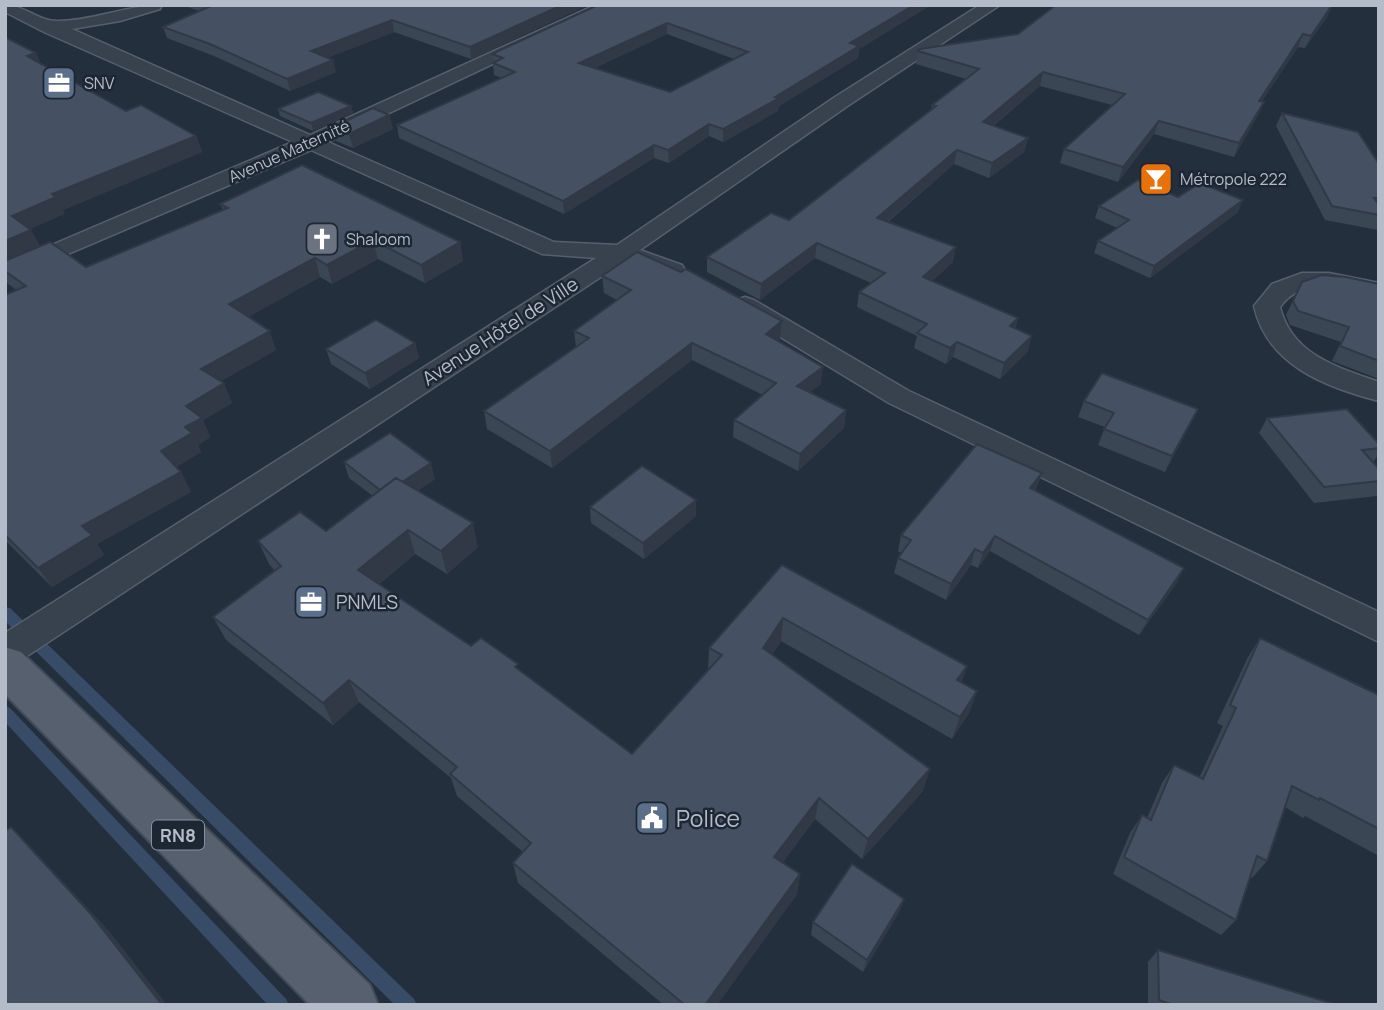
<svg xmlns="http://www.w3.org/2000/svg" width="1384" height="1010" viewBox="0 0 1384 1010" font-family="Manrope,sans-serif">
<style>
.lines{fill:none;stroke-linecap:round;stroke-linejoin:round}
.stream{fill:#394c67;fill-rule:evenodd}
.street-casing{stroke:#565f6c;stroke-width:3}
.primary-casing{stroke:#414a57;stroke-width:4}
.street{fill:#38414e;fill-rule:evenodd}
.primary{fill:#56606e;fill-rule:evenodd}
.wall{fill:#3b4654;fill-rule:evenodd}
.shaded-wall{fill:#303945}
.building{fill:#455162;stroke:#303945;stroke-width:2;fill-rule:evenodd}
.labels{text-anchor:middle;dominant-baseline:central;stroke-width:5;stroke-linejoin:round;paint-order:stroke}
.far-poi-label{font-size:16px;fill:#b4bcc9;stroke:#1d2633;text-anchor:start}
.far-street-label{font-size:16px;fill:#b4bcc9;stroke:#1d2633}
.shield{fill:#1d2633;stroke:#878f9c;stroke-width:2}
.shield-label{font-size:18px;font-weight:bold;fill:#b4bcc9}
.street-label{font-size:19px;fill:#b4bcc9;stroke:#1d2633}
.poi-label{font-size:19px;fill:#b4bcc9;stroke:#1d2633;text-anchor:start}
.near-poi-label{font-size:23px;fill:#b4bcc9;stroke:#1d2633;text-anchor:start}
</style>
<rect width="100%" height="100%" fill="#242f3e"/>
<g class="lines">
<g class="stream">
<path d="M5,607L10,608L414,999L417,1005H395L5,621Z"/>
<path d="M5,706L10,708L286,999L289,1005H268L5,722Z"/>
</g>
<defs>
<g id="street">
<path d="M5,5C24,5 40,22 58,21C93,21 127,5 162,5L160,9L120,21L72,29L310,135L595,5H617L328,142L554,242L617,245L835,97L980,5H1000L849,105L640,250L682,265L685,270L682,275L673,277L625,261L18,662L5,667V633L596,258L542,254L311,150L5,281V265L293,142L44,32L5,12Z"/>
<path d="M1302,273H1329L1379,283V298C1344,290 1305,273 1280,307C1292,355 1337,367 1379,382V401C1325,387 1267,365 1254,306L1272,284Z"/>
<path d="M745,297L754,300L909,391L1379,612V642L889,403L736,310L732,305L736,300Z"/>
</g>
<path id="primary" d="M5,647L21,652L370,985L378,1005H310L5,694Z"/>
</defs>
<use href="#street" class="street-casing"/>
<use href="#primary" class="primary-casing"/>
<use href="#street" class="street"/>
<use href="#primary" class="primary"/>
</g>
<g class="wall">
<path d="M182,5H588L471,59L394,32L327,58L336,72L290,91L214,56L167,38L163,27L199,11Z"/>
<path d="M598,5H931L859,49L858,58L779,106L778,111L723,142L709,136L669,163L654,158L564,214L399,138L397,125L502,78L494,75L492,54ZM667,34L734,59L670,92L595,68Z"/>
<path d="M1332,5L1327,17L1305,48L1298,47L1262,101L1264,102L1258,115L1234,157L1154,134L1118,182L1060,163L1064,149L1112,105L1040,86L993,126L1028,138L1024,152L989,178L954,164L888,222L953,262L932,281L1018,318L1015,329L1028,351L1000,379L953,357L946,364L914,348L917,336L857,307L859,292L871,283L815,258L760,300L707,272V257L789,220L931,110L932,105L966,79L916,64L918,51Z"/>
<path d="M5,37L36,53L40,63L126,111L196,136L202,152L63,210L64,214L30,229L40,246L86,267L223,210L220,204L460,242L463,261L425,283L378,259L332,284L320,277L248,317L276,350L221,381L232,403L203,420L210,437L198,445L201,452L176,467L181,472L191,492L97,544L104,555L52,587L5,540V295L16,290L7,283L5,281Z"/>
<path d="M351,106L353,113L313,131L280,116L278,109Z"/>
<path d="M1282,113L1379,164L1378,230L1325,220L1276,126Z"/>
<path d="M389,115L393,129L353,148L336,141L333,127Z"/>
<path d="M1178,197L1238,212L1150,278L1094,253L1098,241L1117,228L1095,218L1099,206Z"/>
<path d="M602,276L782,321L780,339L777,341L821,384L810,392L846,410L844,428L798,471L733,437L734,420L763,395L692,360L552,468L487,429L484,411L576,347L574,331L617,300L604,293Z"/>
<path d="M1302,282L1379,284V379L1332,361L1341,342L1290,325L1286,315Z"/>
<path d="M415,343L419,358L370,389L331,364L326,349Z"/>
<path d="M1084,401L1198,409L1190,425L1165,472L1098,445L1105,427L1078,417Z"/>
<path d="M1267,418L1379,444V453L1373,463L1379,469V494L1377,496L1314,503L1259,433Z"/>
<path d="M344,462L435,479L417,491L478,547L447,574L415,554L379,584L471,646L519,670L632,754L708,670L709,648L782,565L967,666L961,683L977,691L969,713L952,739L781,641L772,655L923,791L862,859L815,819L783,862L800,874L797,894L717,1005H664L518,883L513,863L523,852L457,796L451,778L359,702L333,725L226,640L213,617L274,570L269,564L258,541L326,531L373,496L349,478Z"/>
<path d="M1042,473L1035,491L1184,568L1176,584L1139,635L990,551L978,568L971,565L946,600L894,573L898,558L901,553L898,551L901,535Z"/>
<path d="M696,500V516L644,559L591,523L590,507Z"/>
<path d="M1260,638L1379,695V856L1305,816L1303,818L1285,807L1267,861L1252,878L1250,877L1236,920L1221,935L1113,874L1130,833L1142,815L1147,818L1162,783L1174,765L1199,778L1223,726L1217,723L1248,657Z"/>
<path d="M904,899L899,912L863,972L811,935L813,922Z"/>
<path d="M1158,950L1337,1005H1148V962Z"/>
</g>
<g class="shaded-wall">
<path d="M562,5H588L471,59L470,47Z"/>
<path d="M914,5H931L859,49L858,58L779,106L778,111L723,142V129L775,97L850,43Z"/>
<path d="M1332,5L1327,17L1305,48L1311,36Z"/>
<path d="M392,20L394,32L314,63L311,51Z"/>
<path d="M667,23V34L580,75L579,63Z"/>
<path d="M1303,34L1298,47L1253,114L1259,101Z"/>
<path d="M36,53L43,68L27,56Z"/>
<path d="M333,60L336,72L290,91L287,79Z"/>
<path d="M1043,72L1040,86L980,136L983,122Z"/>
<path d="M1264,102L1258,115L1234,157L1239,143Z"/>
<path d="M351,106L353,113L313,131L311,123Z"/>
<path d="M389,115L393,129L353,148L349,134Z"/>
<path d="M1159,121L1154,134L1118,182L1123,167Z"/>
<path d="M709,124V136L669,163L668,150Z"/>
<path d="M196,136L202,152L63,210L64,214L21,233L12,216L52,194Z"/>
<path d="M1028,138L1024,152L989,178L992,163Z"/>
<path d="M654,145V158L564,214L563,201Z"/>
<path d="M957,150L954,164L875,232L877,218Z"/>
<path d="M1243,200L1238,212L1150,278L1154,266Z"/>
<path d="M31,230L40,247L5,262V241Z"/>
<path d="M373,240L378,259L332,284L327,265Z"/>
<path d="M460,242L463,261L425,283L421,265Z"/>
<path d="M817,243L815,258L760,300L761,284Z"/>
<path d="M956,247L953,262L920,292L923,277Z"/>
<path d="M315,258L320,277L236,324L229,304Z"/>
<path d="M1018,318L1014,334L1010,326Z"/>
<path d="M782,321L780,339L764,352L766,334Z"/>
<path d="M270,331L276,350L209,388L201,369Z"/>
<path d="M1032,336L1028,351L1000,379L1004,363Z"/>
<path d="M957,342L953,357L946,364L950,348Z"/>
<path d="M415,343L419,358L370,389L365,373Z"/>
<path d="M692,343V360L552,468L550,451Z"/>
<path d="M823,367L821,384L795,403L797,386Z"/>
<path d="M224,383L232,403L203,420L210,437L198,445L201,452L170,471L161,451L185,427L186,406Z"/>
<path d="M1198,409L1190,425L1165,472L1172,456Z"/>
<path d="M846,410L844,428L798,471L800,454Z"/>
<path d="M431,463L435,479L389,509L384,493Z"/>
<path d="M181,472L191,492L97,544L104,555L52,587L38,568L82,526Z"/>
<path d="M1042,473L1036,489L1025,504L1030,488Z"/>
<path d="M696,500V516L644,559L643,543Z"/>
<path d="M473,523L478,547L447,574L441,551Z"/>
<path d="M408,530L415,554L367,593L358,570Z"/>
<path d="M995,536L990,551L978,568L983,553Z"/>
<path d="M975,549L971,565L946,600L951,584Z"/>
<path d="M1184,568L1176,584L1139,635L1148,620Z"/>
<path d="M783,618L781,641L761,671L763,648Z"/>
<path d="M967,666L959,689L957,680Z"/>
<path d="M349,680L359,702L333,725L323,703Z"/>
<path d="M977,691L969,713L952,739L960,717Z"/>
<path d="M930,769L923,791L862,859L868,839Z"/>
<path d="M819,798L815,819L772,877L774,857Z"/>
<path d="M11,827L30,846L109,931L167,1005H162Z"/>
<path d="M800,874L797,894L717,1005H705Z"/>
<path d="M904,899L899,912L863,972L867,960Z"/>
</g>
<g class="building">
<path d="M209,5H562L470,47L392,20L311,51L333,60L287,79L210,44L163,27L211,6Z"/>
<path d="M598,5H914L850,43L859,46L775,97L779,98L723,129L709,124L668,150L654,145L563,201L397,125L515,72L493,63L503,58L492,54ZM667,23L748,52L670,92L579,63Z"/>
<path d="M1056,5H1332L1311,36L1303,34L1259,101L1264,102L1239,143L1159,121L1123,167L1064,149L1125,94L1043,72L983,122L1028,138L992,163L957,150L877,218L956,247L923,277L1018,318L1010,326L1032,336L1004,363L957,342L950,348L917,333L927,324L859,292L885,273L817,243L761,284L707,257L771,213L789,220L936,106L932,105L979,69L918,51L920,49L1018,34Z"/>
<path d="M5,37L36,53L27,56L126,111L141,105L196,136L52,194L56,197L12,216L31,230L5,241Z"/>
<path d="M318,92L351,106L311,123L278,109Z"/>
<path d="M373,108L389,115L349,134L333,127Z"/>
<path d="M1282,113L1358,132L1379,164V198H1374L1379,205V215L1332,206Z"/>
<path d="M302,165L460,242L421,265L373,240L327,265L315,258L229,304L270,331L201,369L224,383L186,406L202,418L185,427L192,433L161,451L181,472L82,526L92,535L38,568L5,535V295L26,286L5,271V261L50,242L86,267L228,208L220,204Z"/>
<path d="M1138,180L1178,197L1200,183L1243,200L1154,266L1098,241L1129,220L1099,206Z"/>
<path d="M637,252L681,272L686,269L782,321L766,334L823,367L797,386L846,410L800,454L734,420L776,383L692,343L550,451L484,411L589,338L574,331L631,290L602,276Z"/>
<path d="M1321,275L1346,277L1379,284V361L1340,346L1349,327L1298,311L1293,301L1302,282Z"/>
<path d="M376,320L415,343L365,373L326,349Z"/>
<path d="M1102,373L1198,409L1172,456L1104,429L1114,413L1084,401Z"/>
<path d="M1347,409L1379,444V448L1362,450L1379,469V481L1324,487L1267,418Z"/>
<path d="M390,433L431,463L402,482L396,478L380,490L344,462Z"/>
<path d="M977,444L1042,473L1030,488L1184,568L1148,620L995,536L983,553L975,549L951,584L898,558L911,540L901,535Z"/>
<path d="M642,466L696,500L643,543L590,507Z"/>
<path d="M396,478L473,523L441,551L408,530L358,570L471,646L481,638L518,664L515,667L632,754L722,655L709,648L782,565L967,666L957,680L977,691L960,717L783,618L763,648L930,769L868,839L819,798L774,857L800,874L705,1005H685L513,863L531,843L450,774L457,767L349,680L323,703L213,617L281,566L258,541L300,512L326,531Z"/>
<path d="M1260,638L1379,695V829L1320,798L1319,800L1292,786L1267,861L1257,856L1236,920L1124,857L1142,815L1151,820L1174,765L1203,779L1236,708L1230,705Z"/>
<path d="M11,827L90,913L162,1005H5V831Z"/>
<path d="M852,864L904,899L867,960L813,922Z"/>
<path d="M1158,950L1213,967L1337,1005H1173L1159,1000Z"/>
</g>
<defs>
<symbol id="office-square" viewBox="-11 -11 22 22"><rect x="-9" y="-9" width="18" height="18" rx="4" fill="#5c6f8a" stroke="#1d2633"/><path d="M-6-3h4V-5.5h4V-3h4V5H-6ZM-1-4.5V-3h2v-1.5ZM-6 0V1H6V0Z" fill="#fff"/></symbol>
<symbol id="bar-square" viewBox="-11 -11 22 22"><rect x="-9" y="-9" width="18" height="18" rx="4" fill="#e8710a" stroke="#1d2633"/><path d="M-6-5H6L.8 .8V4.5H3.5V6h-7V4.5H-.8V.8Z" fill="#fff"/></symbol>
<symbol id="church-square" viewBox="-11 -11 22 22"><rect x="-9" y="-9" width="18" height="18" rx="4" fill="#6b7280" stroke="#1d2633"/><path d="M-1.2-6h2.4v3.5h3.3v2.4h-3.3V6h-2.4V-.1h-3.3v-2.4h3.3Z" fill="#fff"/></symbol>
<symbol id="civic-square" viewBox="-11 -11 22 22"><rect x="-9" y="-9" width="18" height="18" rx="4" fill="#5c6f8a" stroke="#1d2633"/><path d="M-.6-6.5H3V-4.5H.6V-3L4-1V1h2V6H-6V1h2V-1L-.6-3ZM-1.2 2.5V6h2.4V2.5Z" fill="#fff"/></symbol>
</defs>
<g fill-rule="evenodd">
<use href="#office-square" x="40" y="64" width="38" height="38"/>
<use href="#bar-square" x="1137" y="160" width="38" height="38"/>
<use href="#church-square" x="303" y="220" width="38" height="38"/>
<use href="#office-square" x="292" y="583" width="38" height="38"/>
<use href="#civic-square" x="633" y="799" width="38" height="38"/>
</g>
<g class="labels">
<g class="far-poi-label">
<text x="84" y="83">SNV</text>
<text x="1180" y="179">Métropole 222</text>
<text x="346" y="239">Shaloom</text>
</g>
<g class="far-street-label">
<text transform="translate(289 151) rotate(-24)">Avenue Maternité</text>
</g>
<rect class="shield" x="152" y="820.5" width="52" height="29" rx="5"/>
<g class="shield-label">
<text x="178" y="835">RN8</text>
</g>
<g class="street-label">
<text transform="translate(500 331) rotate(-33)">Avenue Hôtel de Ville</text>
</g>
<g class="poi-label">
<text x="336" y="602">PNMLS</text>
</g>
<g class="near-poi-label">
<text x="676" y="818">Police</text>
</g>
</g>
<rect width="1384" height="1010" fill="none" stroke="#b4bcc9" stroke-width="14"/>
</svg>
